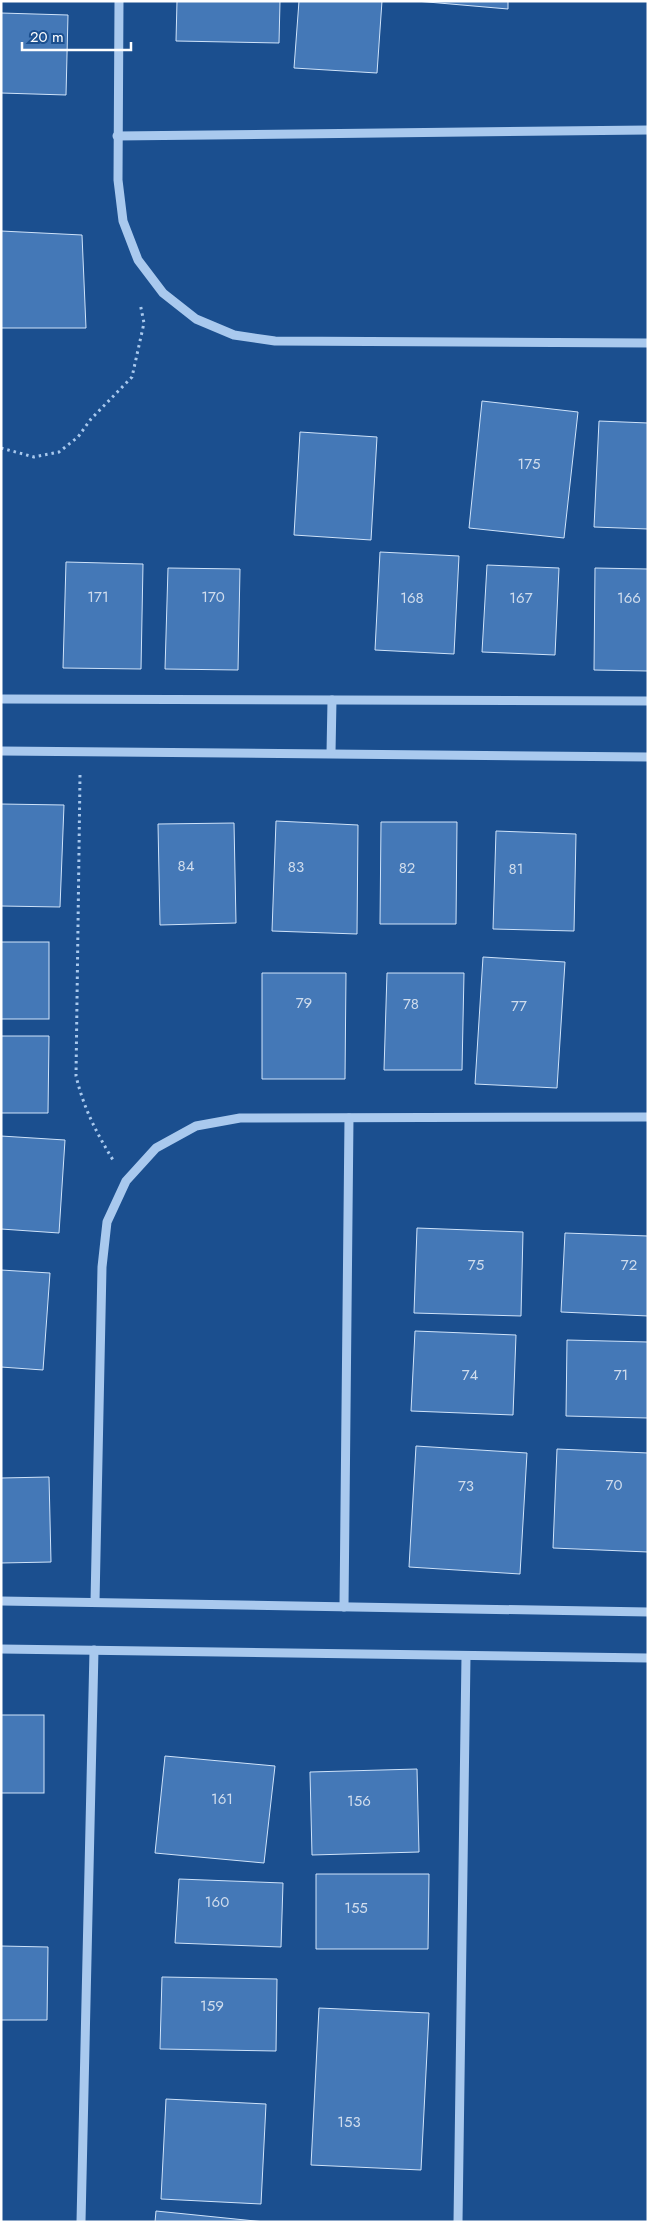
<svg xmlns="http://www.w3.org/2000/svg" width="649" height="2223" viewBox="0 0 649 2223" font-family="Jost,sans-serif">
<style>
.building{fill:#4478b7;stroke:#cfe3fa}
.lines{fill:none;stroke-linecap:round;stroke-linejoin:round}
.path{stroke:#a9c9ee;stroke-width:3;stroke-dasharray:2.5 4;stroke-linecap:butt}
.minor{stroke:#a9c9ee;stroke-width:9}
.labels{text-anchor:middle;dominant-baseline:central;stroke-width:4.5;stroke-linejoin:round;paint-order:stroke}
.number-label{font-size:15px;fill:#d0dded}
</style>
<rect width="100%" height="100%" fill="#1b4f8f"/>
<g class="building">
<path d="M177,1H280L279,43L176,41Z"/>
<path d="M299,1H382L377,73L294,68Z"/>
<path d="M416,1H508V9Z"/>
<path d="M1,13L68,15L66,95L1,93Z"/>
<path d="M1,231L82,235L86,328H1Z"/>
<path d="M482,401L578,412L564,538L469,528Z"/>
<path d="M599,421L648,423V529L594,527Z"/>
<path d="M300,432L377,437L371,540L294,535Z"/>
<path d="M380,552L459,556L454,654L375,650Z"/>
<path d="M66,562L143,564L141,669L63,668Z"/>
<path d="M487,565L559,568L555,655L482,652Z"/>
<path d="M168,568L240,569L238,670L165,669Z"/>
<path d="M595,568L648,569V671L594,670Z"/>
<path d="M1,804L64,805L60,907L1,906Z"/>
<path d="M276,821L358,825L357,934L272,931Z"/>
<path d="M381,822H457L456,924H380Z"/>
<path d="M234,823L236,923L160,925L158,824Z"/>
<path d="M496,831L576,834L574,931L493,929Z"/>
<rect x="1" y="942" width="48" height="77"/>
<path d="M483,957L565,962L557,1088L475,1084Z"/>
<path d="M262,973H346L345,1079H262Z"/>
<path d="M387,973H464L462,1070H384Z"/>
<path d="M1,1036H49L48,1113H1Z"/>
<path d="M1,1136L65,1140L59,1233L1,1229Z"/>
<path d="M417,1228L523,1232L521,1316L414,1313Z"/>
<path d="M565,1233L648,1236V1316L561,1312Z"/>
<path d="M1,1270L50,1273L43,1370L1,1367Z"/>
<path d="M415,1331L516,1335L513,1415L411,1411Z"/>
<path d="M567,1340L648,1342V1418L566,1416Z"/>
<path d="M416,1446L527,1453L520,1574L409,1567Z"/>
<path d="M557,1449L648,1453V1552L553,1548Z"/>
<path d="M49,1477L51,1562L1,1563V1478Z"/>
<rect x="1" y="1715" width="43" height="78"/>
<path d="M165,1756L275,1766L264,1863L155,1853Z"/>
<path d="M417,1769L419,1852L312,1855L310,1772Z"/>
<path d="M316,1874H429L428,1949H316Z"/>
<path d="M179,1879L283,1883L281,1947L175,1943Z"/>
<path d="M1,1946L48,1947L47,2020H1Z"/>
<path d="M162,1977L277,1979L276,2051L160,2049Z"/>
<path d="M319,2008L429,2013L421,2170L311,2165Z"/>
<path d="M166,2099L266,2104L261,2204L161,2199Z"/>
<path d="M156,2211L265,2222H155Z"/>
</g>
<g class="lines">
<g class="path">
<path d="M1,448L34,457L59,452L78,437L91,419L132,377L144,323L140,303"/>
<path d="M80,775L76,1076C84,1109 96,1132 113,1160"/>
</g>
<g class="minor">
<path d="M119,1L118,180L123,221L138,260L163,293L196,319L234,335L275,341L648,343"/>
<path d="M117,136L648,130"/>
<path d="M1,699L648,701"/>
<path d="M1,751L648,757"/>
<path d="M331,753L332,700"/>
<path d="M1,1601L648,1612"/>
<path d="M95,1602L102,1267L107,1222L126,1181L156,1148L196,1126L240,1118L648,1117"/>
<path d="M344,1607L349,1118"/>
<path d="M1,1649L648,1658"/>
<path d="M81,2222L94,1650"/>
<path d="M458,2222L466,1656"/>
</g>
</g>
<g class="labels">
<g class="number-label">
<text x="529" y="464">175</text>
<text x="98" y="597">171</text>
<text x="213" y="597">170</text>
<text x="412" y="598">168</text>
<text x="521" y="598">167</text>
<text x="629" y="598">166</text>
<text x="186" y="866">84</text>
<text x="296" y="867">83</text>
<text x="407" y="868">82</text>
<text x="516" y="869">81</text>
<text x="304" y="1003">79</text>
<text x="411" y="1004">78</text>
<text x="519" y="1006">77</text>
<text x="476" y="1265">75</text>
<text x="629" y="1265">72</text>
<text x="470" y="1375">74</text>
<text x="621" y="1375">71</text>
<text x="614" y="1485">70</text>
<text x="466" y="1486">73</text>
<text x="222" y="1799">161</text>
<text x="359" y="1801">156</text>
<text x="217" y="1902">160</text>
<text x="356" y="1908">155</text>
<text x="212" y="2006">159</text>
<text x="349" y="2122">153</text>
</g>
</g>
<rect width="649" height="2223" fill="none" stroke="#ffffff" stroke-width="5"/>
<path d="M22 42v8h109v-8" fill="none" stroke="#ffffff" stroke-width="2.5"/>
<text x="30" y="42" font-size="15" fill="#ffffff" stroke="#1b4f8f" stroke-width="4" paint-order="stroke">20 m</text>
</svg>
